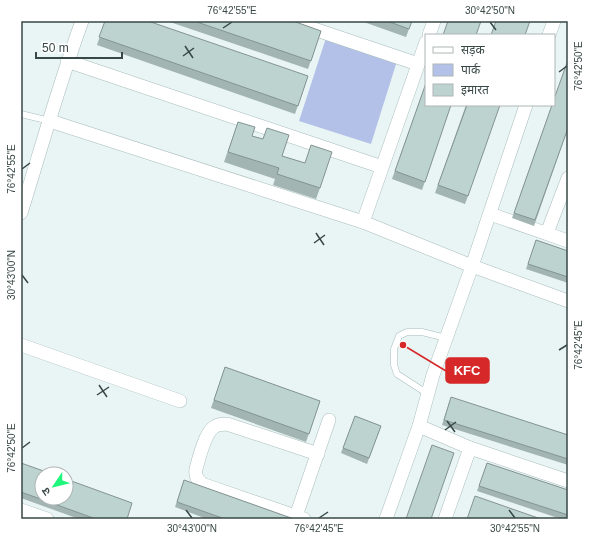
<svg xmlns="http://www.w3.org/2000/svg" width="589" height="540" viewBox="0 0 589 540" font-family="Helvetica,'Noto Sans Devanagari',sans-serif">
<style>
.green{fill:#b3c1e8}
.lines{fill:none;stroke-linecap:round;stroke-linejoin:round}
.service-casing{stroke:#a9bdbc;stroke-width:7}
.minor-casing{stroke:#a9bdbc;stroke-width:14}
.service{stroke:#fff;stroke-width:6}
.minor{stroke:#fff;stroke-width:13}
.wall{fill:#a2b5b3}
.building{fill:#bcd3d0;stroke:#849492}
.ticks{fill:none;stroke:#384846;stroke-width:1.5}
.leader{fill:none;stroke:#d62828;stroke-width:1.5}
.callout-dot{fill:#d62828;stroke:#fff;stroke-width:1.5}
.callout{fill:#d62828;stroke:#d62828;stroke-width:1.5}
.callout-label{font-size:13px;text-anchor:middle;font-weight:bold;fill:#fff}
.neatline{fill:none;stroke:#384846;stroke-width:1.5}
.ticks-label{font-size:10px;text-anchor:middle;fill:#384846}
</style>
<rect width="100%" height="100%" fill="#e9f4f4"/>
<path class="green" d="M326,38L397,61L371,144L299,121Z"/>
<g class="lines">
<defs>
<g id="service">
<path d="M21,114L50,121"/>
<path d="M428,394L397,374L394,365V349L399,336L407,332H422L446,338"/>
</g>
<g id="minor">
<path d="M290,21L418,64"/>
<path d="M429,35L434,21"/>
<path d="M549,35L554,21"/>
<path d="M67,61L382,167"/>
<path d="M50,121L363,222L472,266L568,301"/>
<path d="M21,213C41,149 59,84 82,21"/>
<path d="M490,214L568,241"/>
<path d="M363,222L426,42"/>
<path d="M547,233L568,178"/>
<path d="M21,345L180,401"/>
<path d="M419,426L470,448L568,481"/>
<path d="M21,510L47,519"/>
<path d="M296,516L329,420"/>
<path d="M304,519L202,484C197,479 195,476 196,469C199,458 205,433 214,427C218,424 222,424 227,424L318,454"/>
<path d="M386,519L419,426L433,375L472,266L526,105"/>
<path d="M445,519L470,448"/>
</g>
</defs>
<use href="#service" class="service-casing"/>
<use href="#minor" class="minor-casing"/>
<use href="#service" class="service"/>
<use href="#minor" class="minor"/>
</g>
<g class="wall">
<path d="M105,21L308,76L295,114L97,45Z"/>
<path d="M167,21H293L321,31L308,69Z"/>
<path d="M361,21H412L406,37Z"/>
<path d="M426,83L451,105L422,190L392,179Z"/>
<path d="M466,105L468,196L465,204L435,193Z"/>
<path d="M552,105L568,128L534,226L512,218Z"/>
<path d="M238,122L252,136L263,139L267,128L282,156L305,163L311,145L320,188L316,199L273,185L275,179L224,162Z"/>
<path d="M536,240L568,251V283L526,269Z"/>
<path d="M225,367L320,401L306,442L211,408Z"/>
<path d="M449,403L568,435V465L442,425Z"/>
<path d="M355,416L381,426L367,464L341,453Z"/>
<path d="M21,463L127,519H79L21,498Z"/>
<path d="M487,463L568,490V519H561L477,491Z"/>
<path d="M184,480L294,519H207L175,507Z"/>
</g>
<g class="building">
<path d="M105,21H148L308,76L298,106L99,37Z"/>
<path d="M194,21H293L321,31L311,61Z"/>
<path d="M387,21H412L409,29Z"/>
<path d="M448,21H481L476,35H443Z"/>
<path d="M496,21H530L525,35H491Z"/>
<path d="M568,60V128L535,220L514,213L552,105H554V99Z"/>
<path d="M426,83V105H451L425,182L395,171Z"/>
<path d="M467,105H500L468,196L438,185Z"/>
<path d="M238,122L255,127L252,136L263,139L267,128L289,135L282,156L305,163L311,145L332,152L320,188L277,174L279,168L228,152Z"/>
<path d="M536,240L568,251V277L528,264Z"/>
<path d="M225,367L320,401L309,434L214,400Z"/>
<path d="M451,397L568,435V459L444,420Z"/>
<path d="M355,416L381,426L369,458L343,448Z"/>
<path d="M432,445L454,453L431,519H406Z"/>
<path d="M21,463L52,474H42V498H66V479L132,503L127,519H96L21,492Z"/>
<path d="M487,463L568,490V515L479,486Z"/>
<path d="M184,480L294,519H225L177,502Z"/>
<path d="M475,496L541,519H467Z"/>
</g>
<path class="ticks" d="M490,22L496,30M223,28L232,22M185,46L193,58M183,56L194,48M559,72L567,66M22,169L30,163M316,233L324,245M314,243L325,235M22,275L28,283M559,350L567,345M99,385L107,397M97,395L109,387M447,421L455,432M445,430L456,422M22,448L30,442M186,510L192,518M509,510L515,518M319,518L328,512"/>
<path class="leader" d="M403 345L446 371"/>
<circle class="callout-dot" cx="403" cy="345" r="4"/>
<rect class="callout" x="446" y="358" width="43" height="25" rx="4"/>
<g class="callout-label">
<text x="467" y="375">KFC</text>
</g>
<rect width="589" height="540" fill="none" stroke="#ffffff" stroke-width="44"/>
<rect x="425" y="34" width="130" height="72" fill="#ffffff" stroke="#afb6b5"/>
<rect x="433" y="47" width="20" height="6" fill="#ffffff" stroke="#afb6b5"/>
<text x="461" y="54" font-size="12" fill="#384846">सड़क</text>
<rect x="433" y="64" width="20" height="12" fill="#b3c1e8" stroke="#afb6b5"/>
<text x="461" y="74" font-size="12" fill="#384846">पार्क</text>
<rect x="433" y="84" width="20" height="12" fill="#bcd3d0" stroke="#afb6b5"/>
<text x="461" y="94" font-size="12" fill="#384846">इमारत</text>
<g transform="translate(54 486) rotate(235)"><circle r="19" fill="#ffffff" stroke="#afb6b5"/>
<path d="M0-3L7 15L0 10L-7 15Z" fill="#1ff67c"/>
<text y="-6" font-size="11" font-weight="bold" text-anchor="middle" fill="#384846">उ</text>
</g>
<path d="M36 52v6h86v-6" fill="none" stroke="#384846" stroke-width="2"/>
<text x="42" y="52" font-size="12" fill="#384846" stroke="#ffffff" stroke-width="3" paint-order="stroke">50 m</text>
<rect x="22" y="22" width="545" height="496" class="neatline"/>
<g class="ticks-label">
<text x="232" y="14">76°42'55"E</text>
<text x="490" y="14">30°42'50"N</text>
<text transform="translate(578 66) rotate(-90)" y="4">76°42'50"E</text>
<text transform="translate(11 169) rotate(-90)" y="4">76°42'55"E</text>
<text transform="translate(11 275) rotate(-90)" y="4">30°43'00"N</text>
<text transform="translate(578 345) rotate(-90)" y="4">76°42'45"E</text>
<text transform="translate(11 448) rotate(-90)" y="4">76°42'50"E</text>
<text x="192" y="532">30°43'00"N</text>
<text x="319" y="532">76°42'45"E</text>
<text x="515" y="532">30°42'55"N</text>
</g>
</svg>
